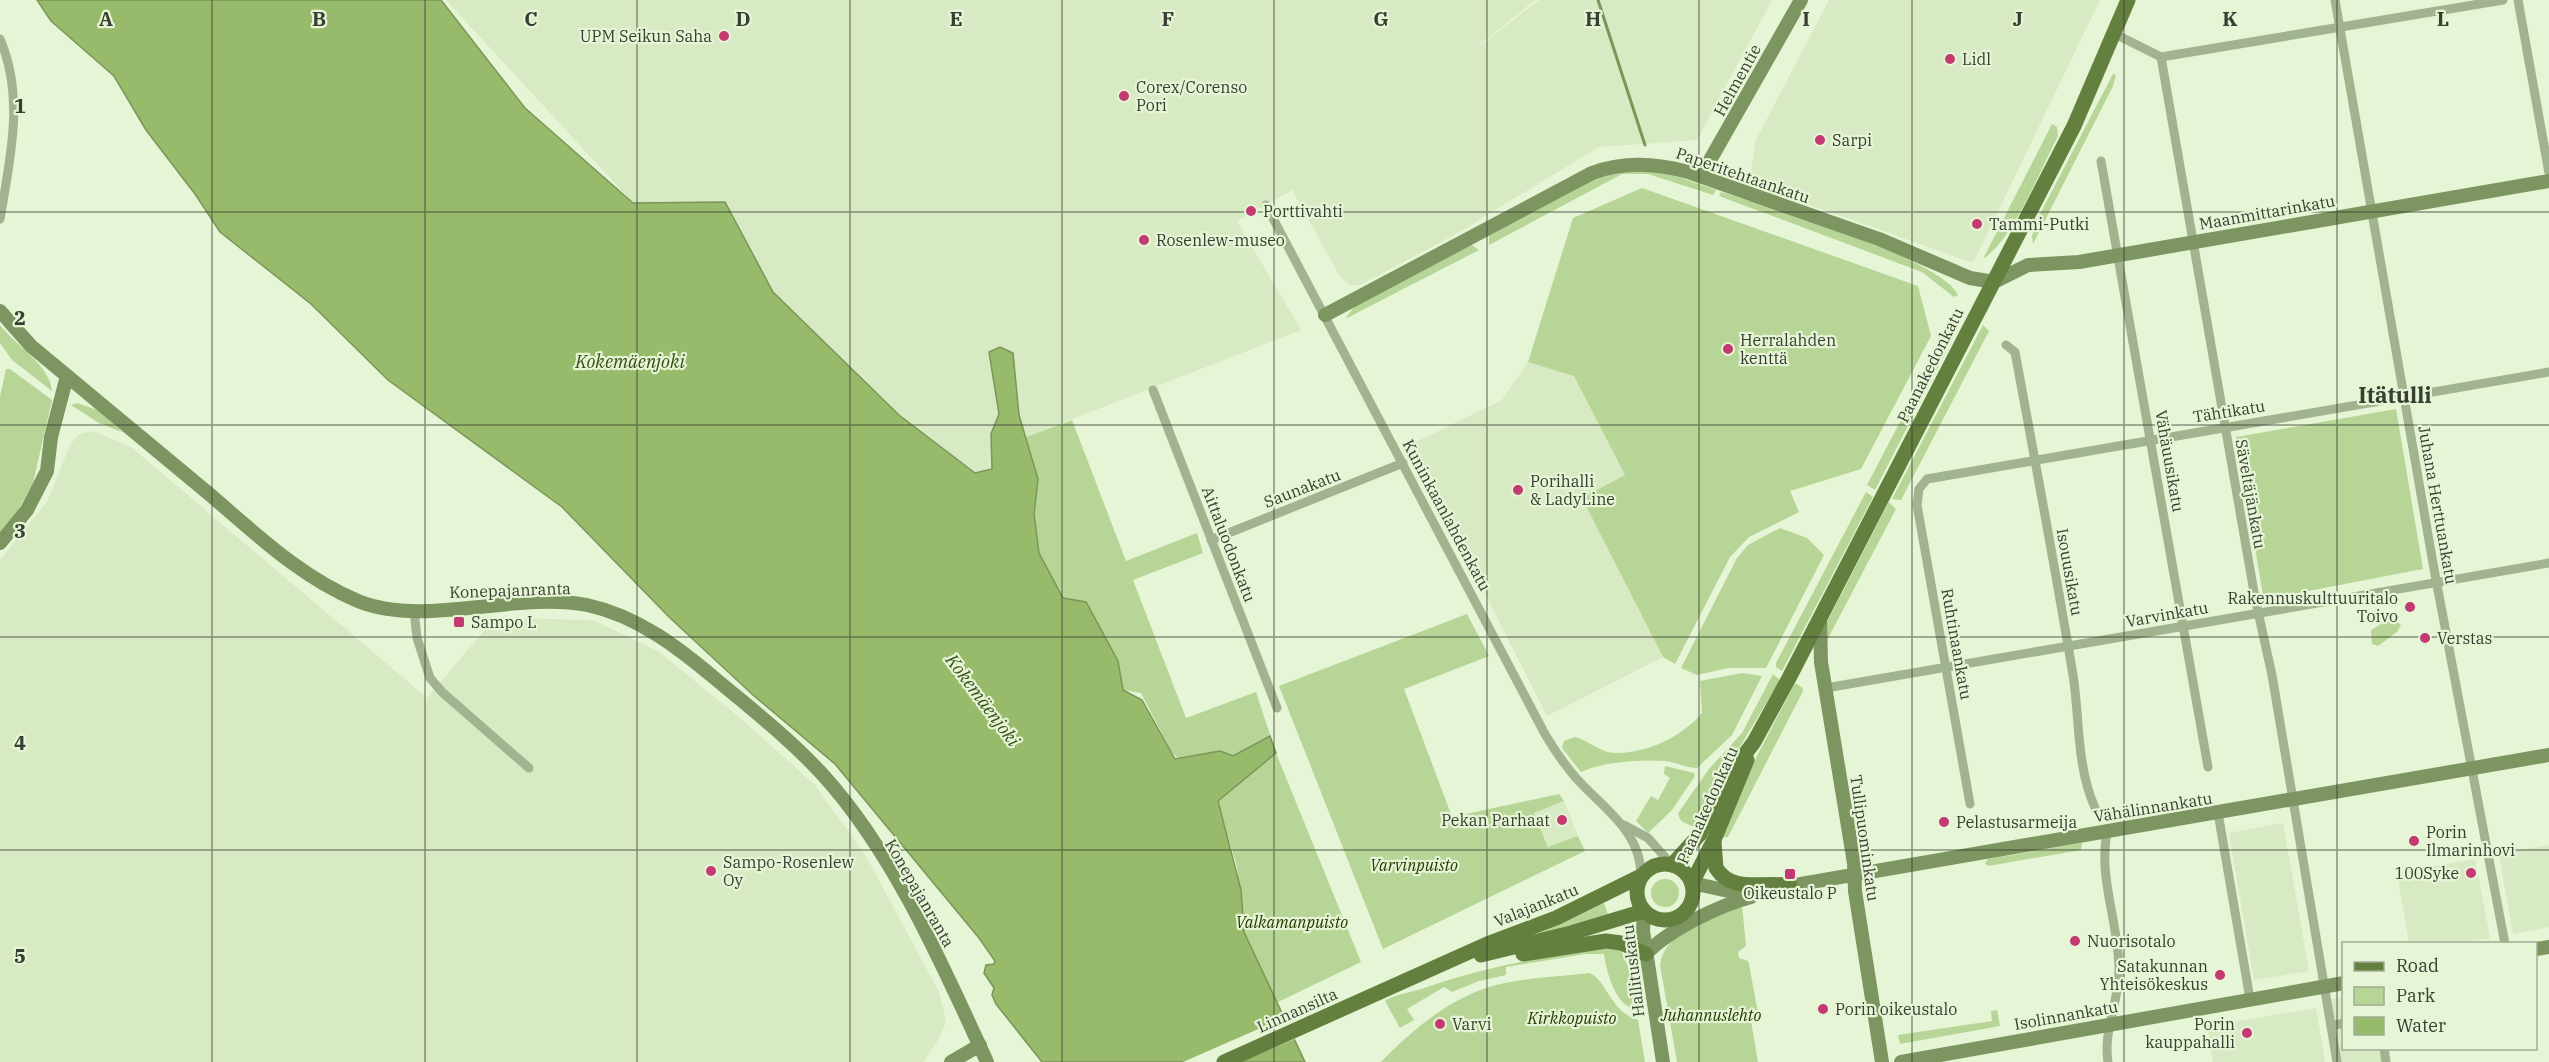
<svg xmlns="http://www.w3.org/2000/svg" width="2549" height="1062" viewBox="0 0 2549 1062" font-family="'IBM Plex Serif',serif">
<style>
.built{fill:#d7eac3}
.green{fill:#b7d596}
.water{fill:#97bb6a;stroke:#7a9659;stroke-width:1.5}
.pier{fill:#e5f5d5}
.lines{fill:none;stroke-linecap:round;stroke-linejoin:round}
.stream{stroke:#7a9659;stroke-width:3}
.street{stroke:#a2b390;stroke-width:9}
.secondary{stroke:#7d9561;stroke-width:14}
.primary{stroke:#63803e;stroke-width:15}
.grid{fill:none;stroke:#383e32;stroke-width:1.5;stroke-opacity:0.55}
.poi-dot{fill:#c33972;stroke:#e5f5d5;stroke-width:2}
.labels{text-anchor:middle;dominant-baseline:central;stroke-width:4.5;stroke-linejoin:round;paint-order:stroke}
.poi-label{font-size:16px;fill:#383e32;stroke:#e5f5d5;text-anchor:start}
.street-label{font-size:16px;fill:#383e32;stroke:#e5f5d5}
.park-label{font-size:16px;font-style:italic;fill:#253b00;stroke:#e5f5d5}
.water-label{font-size:18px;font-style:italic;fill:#374e14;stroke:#e5f5d5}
.district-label{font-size:22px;font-weight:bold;fill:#383e32;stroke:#e5f5d5}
.grid-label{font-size:20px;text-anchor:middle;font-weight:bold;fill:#383e32;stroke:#e5f5d5;stroke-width:4.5;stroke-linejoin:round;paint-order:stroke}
</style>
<rect width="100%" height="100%" fill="#e5f5d5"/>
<g class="built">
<path d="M446,0H1535L1449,70L1539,0H1772L1697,140L1599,147L1454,235L1360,285H1350L1341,278L1292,190L1237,221L1301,330L1026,437L1038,479L1035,524L895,411L773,292L725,202L633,203Z"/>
<path d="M1829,0H2100L1973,263L1749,183L1756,140Z"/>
<path d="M1528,362L1574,375L1625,475L1583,498L1663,657L1547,716L1410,445L1502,400Z"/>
<path d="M93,431L131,447L427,698L495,618L593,620L659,652L740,718L815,785L867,858L939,992L946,1021L938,1040L923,1062H0V560L47,502L70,445L79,434Z"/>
<path d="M1564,801L1578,836L1549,848L1534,813Z"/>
<path d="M2283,823L2309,971L2254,980L2229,833Z"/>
<path d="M2549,845V927L2513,934L2499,854Z"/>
<path d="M2475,859L2490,938L2457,943H2409L2397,873Z"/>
<path d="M2343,997L2344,1048L2384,1049L2386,1062H2337L2330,1000Z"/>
<path d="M2316,1008L2325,1062H2213L2207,1026Z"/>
</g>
<g class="green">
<path d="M2113,74L2116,75L2113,86L2033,244L2032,236L2039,216Z"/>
<path d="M2052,124L2057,127L2058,136C2040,170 2014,238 1983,259Z"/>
<path d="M1648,170L1670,174L1716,190L1713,195L1648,174H1622L1489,245V234L1595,178L1620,172Z"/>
<path d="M1642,188L1918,286L1931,336L1861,469L1790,491L1799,512L1749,537L1730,557L1675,664L1663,657L1582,498L1625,475L1574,376L1528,362L1573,218Z"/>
<path d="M1721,192C1765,206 1941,258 1958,295L1954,297L1922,272L1719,196Z"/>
<path d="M1470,244L1479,250L1345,319L1355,306Z"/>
<path d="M1958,311H1961L1955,334L1875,490L1867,485Z"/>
<path d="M0,325C16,346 50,365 52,391L12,360L0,343Z"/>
<path d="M1983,325L1989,331L1901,500L1892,499Z"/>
<path d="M6,369H10L52,400L33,483L17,512L0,532V397Z"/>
<path d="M77,403L100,411L122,432L99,423L71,405Z"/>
<path d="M2396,409L2423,569L2277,597L2276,593L2263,595L2236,437Z"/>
<path d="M1072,420L1126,561L1197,533L1203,553L1133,580L1186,718L1256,692L1276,753L1361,962L1276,1003L1244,932L1237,867L1218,801L1171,751L1141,693L1123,690L1118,661L1063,598L1039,553L1034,514L1038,479L1026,437Z"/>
<path d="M1866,492L1873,497L1782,671L1776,667V663Z"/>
<path d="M1889,502L1896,509L1825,644L1826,624Z"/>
<path d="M1780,528L1807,538L1824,555L1766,668H1728L1697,675L1681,668L1737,558L1748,545Z"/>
<path d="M1467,614L1489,656L1404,689L1452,817L1559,794L1564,801L1534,813L1548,847L1578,836L1585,851L1383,949L1279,686Z"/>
<path d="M2395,620L2401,625L2397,632L2378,646L2372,644L2371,630L2386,621Z"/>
<path d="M1742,673L1762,676L1732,735L1697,768C1686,768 1676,762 1665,761C1640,759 1603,762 1581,772L1562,748L1564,741L1575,737C1587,740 1602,753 1614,753C1646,754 1682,737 1702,713L1700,681Z"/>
<path d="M1773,674L1780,680L1717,785L1696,828L1681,821L1678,814L1681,809L1709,769L1742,733Z"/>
<path d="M1795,683L1803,688V691L1728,837L1719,838L1733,802Z"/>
<path d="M1665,766L1694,773L1695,776L1672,810L1648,833L1636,821L1651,796L1658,800L1670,778L1664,774Z"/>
<path d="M2082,843L2081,850L1988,866L1985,863L1988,859Z"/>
<circle cx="1665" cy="893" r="14"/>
<path d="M1604,903L1609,917L1497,946L1562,923Z"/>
<path d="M1742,905L1746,946L1738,952L1739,958L1748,961L1749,964L1758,1013L1750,1015L1758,1062H1677L1660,965C1665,929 1712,919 1742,905Z"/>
<path d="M1596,948L1621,950L1631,974L1638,1009C1616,1010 1606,970 1604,954H1585L1506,967V975L1479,981L1452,992L1444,987L1407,1009L1414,1020L1400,1028L1385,1001C1398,993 1410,993 1424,988C1481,968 1537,958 1596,948Z"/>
<path d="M1589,973C1606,978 1609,1011 1638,1020L1645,1062H1381C1409,1033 1444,1003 1483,989C1515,978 1555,977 1589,973Z"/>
<path d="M1997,1010L2000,1026L1900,1044L1898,1035L1992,1021L1991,1011Z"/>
</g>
<path class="water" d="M37,0H441L525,108L633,203L725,202L773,292L899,415L975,473L992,469L991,434L999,414L989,352L1000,347L1013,353L1019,415L1038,479L1034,514L1039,553L1063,598L1086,602L1118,661L1123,690L1142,700L1175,759L1220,751L1233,756L1270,736L1276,753L1218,801L1241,890L1244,932L1305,1062H1042L996,1004L992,995L994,988L984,973L986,965L994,964L995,961L979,938L835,764L753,695L669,617L562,507L388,380L311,304L220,232L195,194L146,130L114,76L51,21Z"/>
<path class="pier" d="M1286,1017L1297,1038L1241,1062H1183Z"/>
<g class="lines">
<path class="stream" d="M1598,0L1645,145"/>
<g class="street">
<path d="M2335,0L2434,569L2505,944"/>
<path d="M2518,0L2549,173"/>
<path d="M2115,34L2161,57L2255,598L2272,675L2331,1026L2344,1023"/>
<path d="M0,39C25,97 10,159 0,219"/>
<path d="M2161,57L2503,0"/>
<path d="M2101,161L2208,767"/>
<path d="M1266,205L1546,736C1555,751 1565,765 1576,778C1604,809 1641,831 1641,876"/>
<path d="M2006,345L2015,352C2035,460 2055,567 2073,675C2080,719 2076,765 2095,808"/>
<path d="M1153,390L1277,708"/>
<path d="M1211,540L1403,463"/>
<path d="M414,610L417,638L430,678L442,692L529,768"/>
<path d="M1826,688L2549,563"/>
<path d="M1970,804L1917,505L1919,489L1927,479L2549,372"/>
<path d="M2218,813L2250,999"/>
<path d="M1624,825L1648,838L1672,865"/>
<path d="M2107,832C2098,879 2119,923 2119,970C2119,1002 2103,1030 2108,1062"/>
<path d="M2331,1026L2337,1062"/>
<path d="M2384,1048L2386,1062"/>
</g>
<g class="secondary">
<path d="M1701,176L1801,0"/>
<path d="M0,311L31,346C90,395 149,444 208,493C255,533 300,577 358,601C424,628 516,591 587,605C638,616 679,648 718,681C754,711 791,740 823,775C894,853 943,966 987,1062"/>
<path d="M1325,315L1592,173C1624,161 1656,163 1688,172L1879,239L1970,278L1994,282L2028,265L2079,262L2549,181"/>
<path d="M0,543L27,510L47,471L51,437L67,376"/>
<path d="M1820,619L1821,662L1854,863L1855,891L1882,1062"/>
<path d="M1692,883L1742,894L2549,755"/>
<path d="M1644,911L1643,931L1663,1062"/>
<path d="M2536,949L2549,947"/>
<path d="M1646,954C1668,930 1720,905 1751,897"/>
<path d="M951,1062L980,1045"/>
<path d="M1901,1062L2344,983"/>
</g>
<g class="primary">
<path d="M1714,842L1716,868C1733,895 1765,880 1790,886"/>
<circle cx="1665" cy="892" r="28"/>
<path d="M1672,865L1700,834L1727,778L1754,742L1789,678L2074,126L2128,0"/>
<path d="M1692,883L1714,840L1747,760"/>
<path d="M1523,954L1606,941L1621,943L1646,954"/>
<path d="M1481,955L1571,933L1644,911"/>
<path d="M1224,1062L1487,944L1556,918L1641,876"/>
</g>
</g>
<path class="grid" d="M212,0V1062M425,0V1062M637,0V1062M850,0V1062M1062,0V1062M1274,0V1062M1487,0V1062M1699,0V1062M1912,0V1062M2124,0V1062M2337,0V1062M0,212H2549M0,425H2549M0,637H2549M0,850H2549"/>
<g class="poi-dot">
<circle cx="724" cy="36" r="6"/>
<circle cx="1950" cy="59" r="6"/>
<circle cx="1124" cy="96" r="6"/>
<circle cx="1820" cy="140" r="6"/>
<circle cx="1251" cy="211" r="6"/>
<circle cx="1977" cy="224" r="6"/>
<circle cx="1144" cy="240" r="6"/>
<circle cx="1728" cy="349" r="6"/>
<circle cx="1518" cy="490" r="6"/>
<circle cx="2410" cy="607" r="6"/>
<rect x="453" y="616" width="12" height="12" rx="3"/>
<circle cx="2425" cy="638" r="6"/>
<circle cx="1562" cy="820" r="6"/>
<circle cx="1944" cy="822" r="6"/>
<circle cx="2414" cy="841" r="6"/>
<circle cx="711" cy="871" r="6"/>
<circle cx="2471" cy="873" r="6"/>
<rect x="1784" y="868" width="12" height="12" rx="3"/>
<circle cx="2075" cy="941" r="6"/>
<circle cx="2220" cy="975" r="6"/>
<circle cx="1823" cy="1009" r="6"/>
<circle cx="1440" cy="1024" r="6"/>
<circle cx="2247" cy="1033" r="6"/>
</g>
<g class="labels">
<g class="poi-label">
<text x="712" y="36" text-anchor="end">UPM Seikun Saha</text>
<text x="1962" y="59">Lidl</text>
<text x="1136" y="87">Corex/Corenso<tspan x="1136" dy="18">Pori</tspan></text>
<text x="1832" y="140">Sarpi</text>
<text x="1263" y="211">Porttivahti</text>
<text x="1989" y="224">Tammi-Putki</text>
<text x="1156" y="240">Rosenlew-museo</text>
<text x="1740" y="340">Herralahden<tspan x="1740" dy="18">kenttä</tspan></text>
<text x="1530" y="481">Porihalli<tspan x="1530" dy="18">&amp; LadyLine</tspan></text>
<text x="2398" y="598" text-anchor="end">Rakennuskulttuuritalo<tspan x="2398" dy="18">Toivo</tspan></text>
<text x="471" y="622">Sampo L</text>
<text x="2437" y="638">Verstas</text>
<text x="1550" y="820" text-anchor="end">Pekan Parhaat</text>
<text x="1956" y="822">Pelastusarmeija</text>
<text x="2426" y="832">Porin<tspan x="2426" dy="18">Ilmarinhovi</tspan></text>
<text x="723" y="862">Sampo-Rosenlew<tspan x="723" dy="18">Oy</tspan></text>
<text x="2459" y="873" text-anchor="end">100Syke</text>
<text x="1790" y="893" text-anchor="middle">Oikeustalo P</text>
<text x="2087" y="941">Nuorisotalo</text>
<text x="2208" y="966" text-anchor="end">Satakunnan<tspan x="2208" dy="18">Yhteisökeskus</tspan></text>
<text x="1835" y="1009">Porin oikeustalo</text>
<text x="1452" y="1024">Varvi</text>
<text x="2235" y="1024" text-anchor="end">Porin<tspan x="2235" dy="18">kauppahalli</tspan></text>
</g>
<g class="street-label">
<text transform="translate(1737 80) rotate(-61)">Helmentie</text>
<text transform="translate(1743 175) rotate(19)">Paperitehtaankatu</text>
<text transform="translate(2267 212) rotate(-10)">Maanmittarinkatu</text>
<text transform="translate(1930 365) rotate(-63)">Paanakedonkatu</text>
<text transform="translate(2229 411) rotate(-9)">Tähtikatu</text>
<text transform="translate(2170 461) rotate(80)">Vähäuusikatu</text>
<text transform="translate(1302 488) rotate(-21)">Saunakatu</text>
<text transform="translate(2251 494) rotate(80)">Säveltäjänkatu</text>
<text transform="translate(2438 505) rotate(80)">Juhana Herttuankatu</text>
<text transform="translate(1447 515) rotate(62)">Kuninkaanlahdenkatu</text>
<text transform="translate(1229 544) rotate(69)">Aittaluodonkatu</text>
<text transform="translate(2070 572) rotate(80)">Isouusikatu</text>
<text transform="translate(510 590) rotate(-2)">Konepajanranta</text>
<text transform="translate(2167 614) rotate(-10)">Varvinkatu</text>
<text transform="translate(1957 644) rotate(80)">Ruhtinaankatu</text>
<text transform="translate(1707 805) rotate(-66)">Paanakedonkatu</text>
<text transform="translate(2153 807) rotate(-9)">Vähälinnankatu</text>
<text transform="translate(1865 838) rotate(82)">Tullipuominkatu</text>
<text transform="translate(920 893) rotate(60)">Konepajanranta</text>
<text transform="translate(1536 905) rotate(-22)">Valajankatu</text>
<text transform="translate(1633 971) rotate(-97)">Hallituskatu</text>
<text transform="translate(1297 1010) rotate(-24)">Linnansilta</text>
<text transform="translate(2066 1015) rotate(-10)">Isolinnankatu</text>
</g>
<g class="park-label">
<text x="1414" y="865">Varvinpuisto</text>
<text x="1292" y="922">Valkamanpuisto</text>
<text x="1711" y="1015">Juhannuslehto</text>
<text x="1572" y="1018">Kirkkopuisto</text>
</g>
<g class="water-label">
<text x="630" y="361">Kokemäenjoki</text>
<text transform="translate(983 700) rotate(53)">Kokemäenjoki</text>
</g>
<g class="district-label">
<text x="2395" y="394">Itätulli</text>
</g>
</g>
<g class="grid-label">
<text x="106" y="26">A</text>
<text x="319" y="26">B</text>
<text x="531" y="26">C</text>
<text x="743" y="26">D</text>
<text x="956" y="26">E</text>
<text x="1168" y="26">F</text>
<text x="1381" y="26">G</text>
<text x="1593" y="26">H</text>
<text x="1806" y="26">I</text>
<text x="2018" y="26">J</text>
<text x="2230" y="26">K</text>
<text x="2443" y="26">L</text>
<text x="20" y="113">1</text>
<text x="20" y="325">2</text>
<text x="20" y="538">3</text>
<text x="20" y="750">4</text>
<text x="20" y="963">5</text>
</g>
<rect x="2342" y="942" width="195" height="108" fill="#e5f5d5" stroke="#a0ac94" stroke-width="1.5"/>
<rect x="2354" y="962" width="30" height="9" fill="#63803e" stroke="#a0ac94" stroke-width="1.5"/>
<text x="2396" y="972" font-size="18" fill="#383e32">Road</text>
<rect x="2354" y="987" width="30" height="18" fill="#b7d596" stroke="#a0ac94" stroke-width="1.5"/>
<text x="2396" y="1002" font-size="18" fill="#383e32">Park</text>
<rect x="2354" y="1017" width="30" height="18" fill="#97bb6a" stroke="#a0ac94" stroke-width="1.5"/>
<text x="2396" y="1032" font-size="18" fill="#383e32">Water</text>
</svg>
